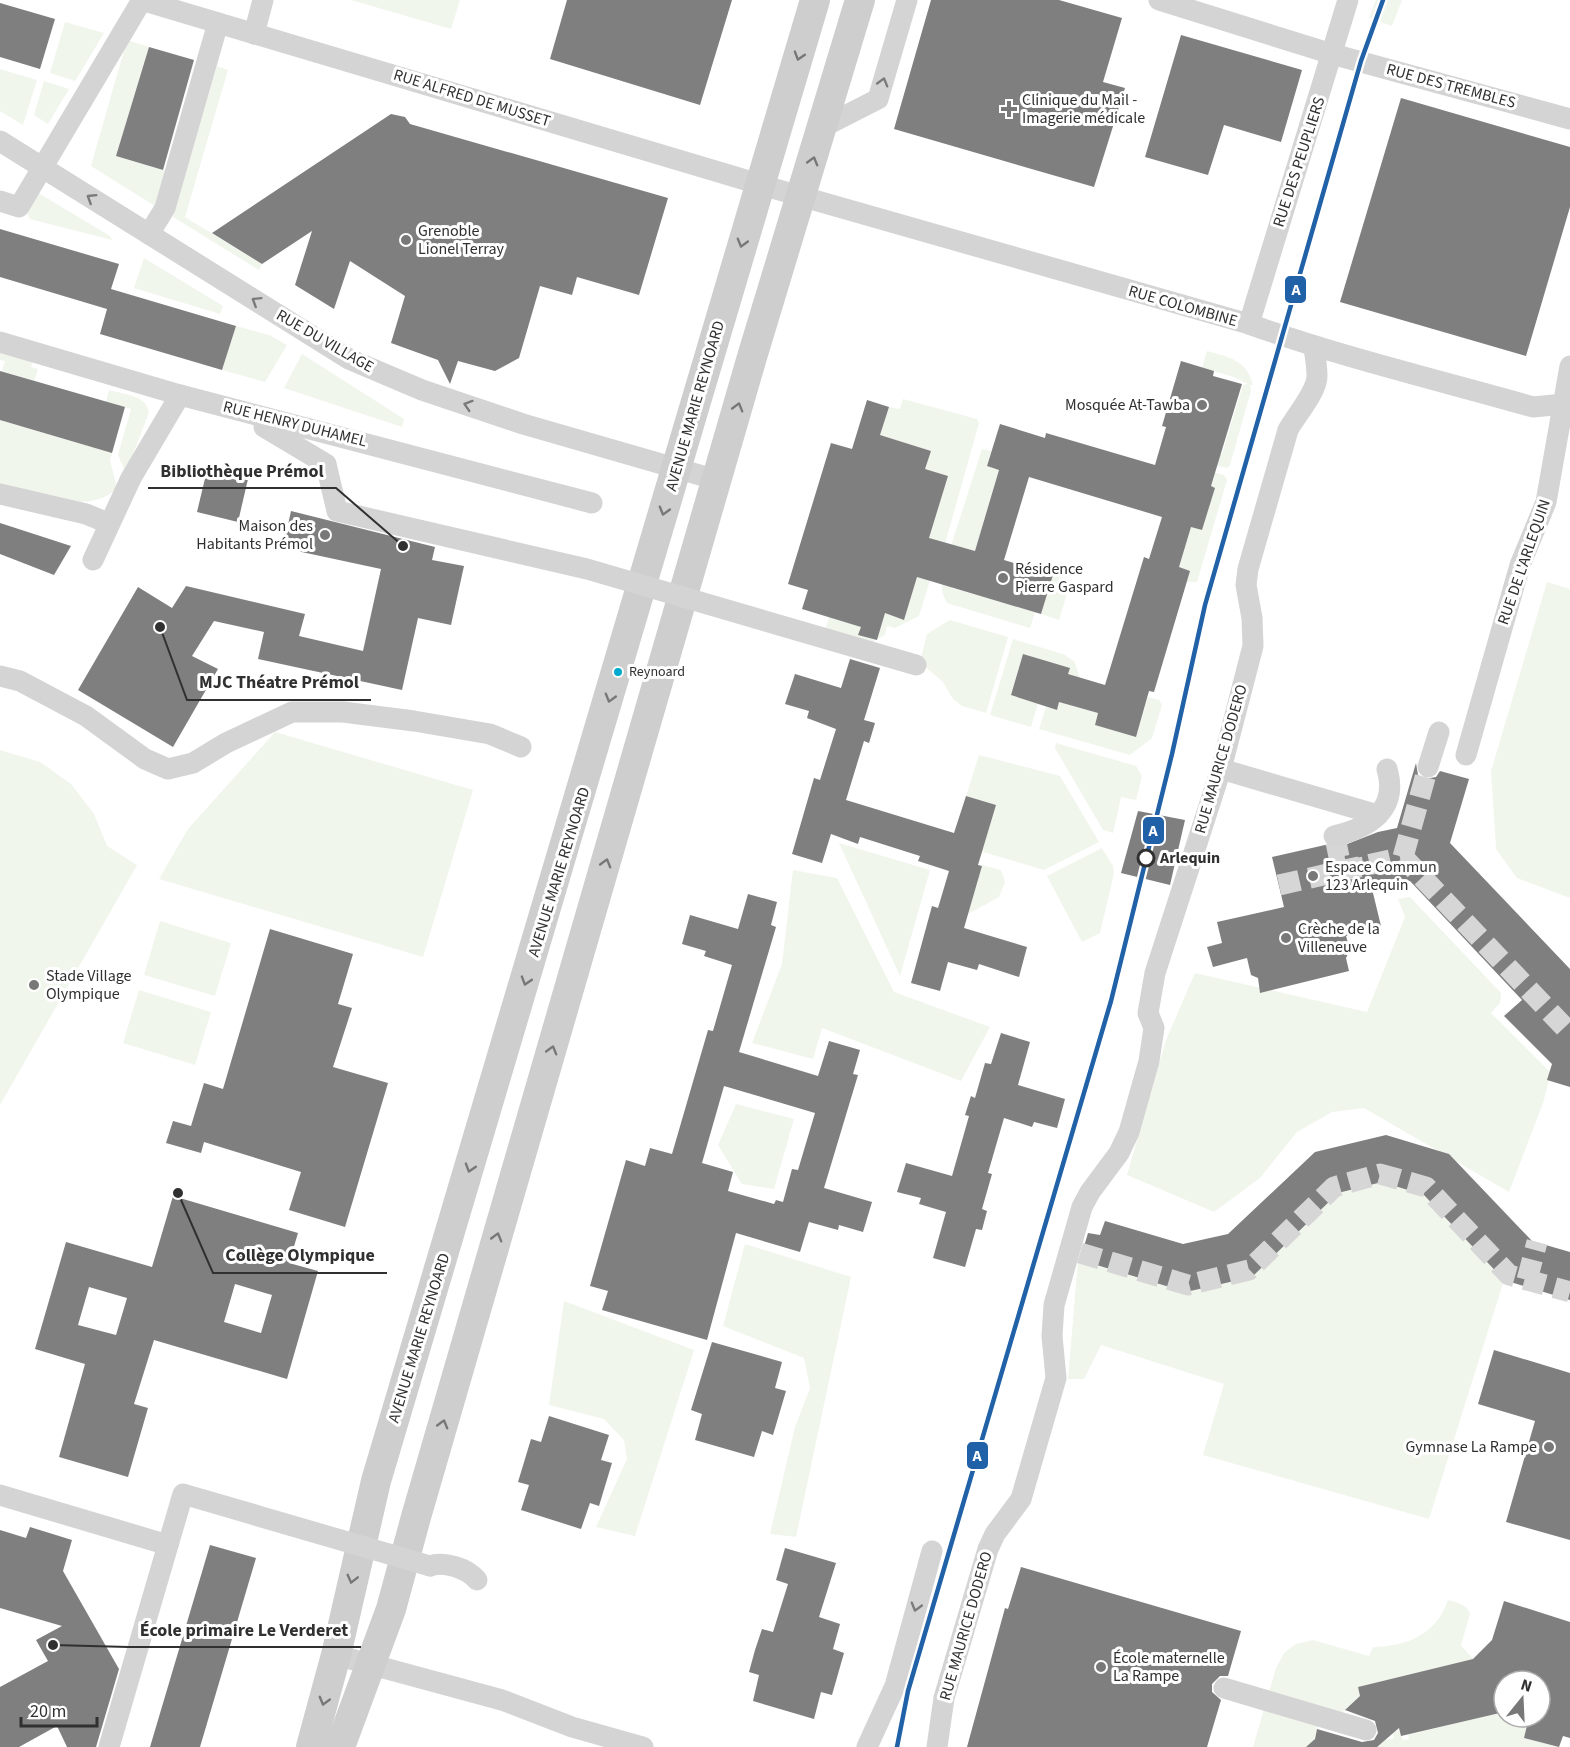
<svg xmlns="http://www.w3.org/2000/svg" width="1570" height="1747" viewBox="0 0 1570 1747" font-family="'Source Sans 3',sans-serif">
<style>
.green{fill:#f0f6ec}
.building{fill:#7f7f7f;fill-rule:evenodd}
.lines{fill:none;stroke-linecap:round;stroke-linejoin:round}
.street-tunnel{stroke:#d6d6d6;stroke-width:21;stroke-dasharray:21 10;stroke-linecap:butt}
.street{stroke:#d4d4d4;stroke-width:21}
.secondary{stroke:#cecece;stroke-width:30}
.street-bridge{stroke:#d4d4d4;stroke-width:21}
.tram-1-casing{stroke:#fff;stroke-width:9}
.tram-1{stroke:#2061a7;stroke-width:4.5}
.oneway{stroke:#777}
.oneway2{stroke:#7a7a7a}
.poi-dot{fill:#787878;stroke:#fff;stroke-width:2}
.bus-dot{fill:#00a9ce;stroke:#fff;stroke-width:2}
.stop-dot{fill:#fff;stroke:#303030;stroke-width:3}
.labels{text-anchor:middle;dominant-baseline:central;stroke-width:6;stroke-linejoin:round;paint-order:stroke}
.bus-label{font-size:14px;fill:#303030;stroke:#fff;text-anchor:start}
.street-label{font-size:16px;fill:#303030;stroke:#fff}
.poi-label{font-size:16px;fill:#303030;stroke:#fff;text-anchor:start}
.stop-label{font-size:16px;font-weight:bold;fill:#303030;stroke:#fff;text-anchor:start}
.leader{fill:none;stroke:#303030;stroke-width:2}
.callout-dot{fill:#303030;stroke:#fff;stroke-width:2}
.callout-label{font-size:18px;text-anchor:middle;font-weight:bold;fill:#303030;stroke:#fff;stroke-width:6;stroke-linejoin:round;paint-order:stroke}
.line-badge{stroke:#fff;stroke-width:2}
.badge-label{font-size:16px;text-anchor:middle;font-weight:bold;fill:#fff}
</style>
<rect width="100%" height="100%" fill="#fff"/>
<g class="green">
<path d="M351,0H460L451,29Z"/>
<path d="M1376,0H1402L1392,26L1369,18Z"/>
<path d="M65,22L104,33L75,81L50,73Z"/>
<path d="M127,40L149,47L116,156L165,171L155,206L91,166Z"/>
<path d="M217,66L228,70L185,217L262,264L259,270L173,217Z"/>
<path d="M0,69L37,80L23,125L0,111Z"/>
<path d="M44,81L69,89L48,124L34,115Z"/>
<path d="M35,191L110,236L112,240L30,219L25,208Z"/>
<path d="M144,258L223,306L220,314L134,288Z"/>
<path d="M236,326L269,335L287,345L265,382L222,370Z"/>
<path d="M0,347L34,357L31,367L38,369L34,381L2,371L5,361L0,360Z"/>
<path d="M1207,351C1229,357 1247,360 1253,385H1250L1251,391L1230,465L1227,468L1202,462L1210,451L1222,454L1243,385L1248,384L1234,377L1202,368Z"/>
<path d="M302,354L404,419L402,427L284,388Z"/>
<path d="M109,390C123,394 146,395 149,412L126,473L118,455L131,409L106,402Z"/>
<path d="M903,399L977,419L979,423L945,544L931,577L919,616L895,628L887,626L885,635L870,643L825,630L829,617L879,632L885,613L904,619L948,476L925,469L931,451L880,435L889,407L900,409Z"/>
<path d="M0,420L112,453L110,460L117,488C88,517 34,493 0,484Z"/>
<path d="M982,449L991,451L987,466L999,470L975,551L965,548L963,552L951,546Z"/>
<path d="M1196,467L1224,475L1227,480L1197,582H1187L1190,571L1179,567L1191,527L1202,530L1215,488L1187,479Z"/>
<path d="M960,561L952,588L1035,612L1030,628L947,603C937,584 943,581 952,562Z"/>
<path d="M1053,575L1071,580L1059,620L1041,614Z"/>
<path d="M1547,582L1570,589V898L1517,878L1496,849L1491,771Z"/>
<path d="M950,620L1008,637L986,713L962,706L953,699L943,682L920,662L927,634Z"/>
<path d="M1013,639L1063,654L1074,661L1080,678L1068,674L1069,668L1023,654L1011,694L1038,703L1031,727L990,715Z"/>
<path d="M1148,697L1159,700L1162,705L1152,738L1130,755L1039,729L1046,707L1057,710L1059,702L1098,713L1095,725L1136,736Z"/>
<path d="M275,732L473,790L423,957L159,879L188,829Z"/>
<path d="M1056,743L1136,766L1142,776L1136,800L1121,797L1113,833L1103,830L1055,748Z"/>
<path d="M0,750L40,762L71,784L94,814L107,846L137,865L0,1105Z"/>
<path d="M979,755L1060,776L1099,842L1044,870L980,851L996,805L966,796Z"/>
<path d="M839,843L930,870L900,976Z"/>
<path d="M1102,848L1113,866L1114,873L1100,933L1082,942L1047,876Z"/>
<path d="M982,865L1001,870L1005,882L999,897L968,914Z"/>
<path d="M793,870L837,878L894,992L990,1027L961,1081L822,1028L813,1059L752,1043L782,964Z"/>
<path d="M1410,897L1501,993L1500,1003L1491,1013L1551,1073L1543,1103L1509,1192L1364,1108L1332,1112L1297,1132L1260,1178L1214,1212L1127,1175L1166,1040L1195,973L1367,1012L1405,917L1398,899Z"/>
<path d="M160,921L231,943L215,996L144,975Z"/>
<path d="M139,990L211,1012L195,1065L123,1043Z"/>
<path d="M736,1104L794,1119L774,1189L742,1184L718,1145Z"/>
<path d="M1382,1182L1424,1195L1504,1280L1429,1519L1203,1455L1224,1384L1101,1345L1084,1379H1068L1078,1260L1186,1292L1252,1277L1338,1193Z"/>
<path d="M745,1244L851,1277L796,1537L770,1534L795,1427L810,1388L804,1358L723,1326Z"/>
<path d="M564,1301L694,1350L635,1536L596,1527L627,1459L624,1440L604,1419L549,1405Z"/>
<path d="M1448,1600C1458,1603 1467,1604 1470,1614L1461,1645L1473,1659L1358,1687L1360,1696L1327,1727L1318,1725L1312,1747H1253L1276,1668L1284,1653L1296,1644L1313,1640L1369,1656L1373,1647C1407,1646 1436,1635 1448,1600Z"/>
<path d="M1504,1709V1717H1529L1524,1738L1558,1747H1373L1381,1741L1394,1738L1393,1732L1399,1730L1403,1740L1409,1739L1408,1735L1501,1712Z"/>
</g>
<g class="building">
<path d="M567,0H732L700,105L550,59Z"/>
<path d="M931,0H1059L1122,18L1103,82L1125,88L1094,187L894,129Z"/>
<path d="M0,3L55,19L40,69L0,57Z"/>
<path d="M1181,35L1302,70L1281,142L1224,125L1208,175L1145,157Z"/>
<path d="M149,47L194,60L163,170L116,156Z"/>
<path d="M1401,98L1570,147V207L1526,356L1340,302Z"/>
<path d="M391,114L405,117L410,124L668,198L639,295L577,277L572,295L540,286L519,358L495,371L458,361L450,384L438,360L391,343L405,296L350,261L334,309L295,285L312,231L262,264L212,233Z"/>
<path d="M0,229L119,264L111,289L236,326L222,370L100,334L107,309L0,277Z"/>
<path d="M1181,361L1214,371L1213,376L1242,384L1211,486L1215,488L1202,530L1191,527L1179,567L1190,571L1154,692L1149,691L1136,737L1095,725L1098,713L1059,702L1057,710L1011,695L1023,654L1070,668L1068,674L1105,685L1144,557L1149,559L1162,517L1029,477L1004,560L1053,575L1041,614L917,577L904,620L885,613L877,640L858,635L861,627L802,609L808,590L788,584L831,443L852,449L867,400L889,407L880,435L931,451L925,469L948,476L929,538L975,551L999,470L987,466L1000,424L1045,438L1046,433L1155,465L1166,427L1162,426Z"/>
<path d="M0,371L125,407L112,453L0,420Z"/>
<path d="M207,470L248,479L238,522L197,512Z"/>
<path d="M291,511L435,547L432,560L464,566L451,625L418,618L402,690L258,659L264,632L214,621L192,656L218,669L173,747L78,690L138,587L172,608L186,586L305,614L299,636L363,651L381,569L283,548Z"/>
<path d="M0,523L71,546L54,575L0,554Z"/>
<path d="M850,659L880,668L864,720L875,723L869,743L864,741L846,800L954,833L966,796L996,805L978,865L982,866L964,928L1027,947L1019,977L979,964L977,970L948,962L940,991L911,983L932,906L938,908L949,871L918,861L920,856L860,837L858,844L831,834L822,863L792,854L814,778L820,780L836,729L807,718L809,711L785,704L795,674L841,688Z"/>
<path d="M1416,763L1418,775L1425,779L1436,777L1440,771L1469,779L1450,843L1570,969V1087L1547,1080L1552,1064L1504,1016L1522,1000L1410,881L1373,893L1381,926L1346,936L1350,950L1346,958L1349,971L1260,993L1258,978L1251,975L1247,958L1213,967L1207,947L1222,943L1217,922L1284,907L1272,857L1325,845L1337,848L1378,832L1397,828Z"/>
<path d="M1138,811L1185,820L1170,885L1121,873Z"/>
<path d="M748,894L777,902L771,925L776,927L739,1052L818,1076L829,1041L860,1050L853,1074L858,1075L824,1188L872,1202L863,1232L839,1225L838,1230L809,1222L800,1252L736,1233L707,1340L602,1310L608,1291L590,1286L626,1160L645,1166L650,1148L672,1154L708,1030L713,1031L732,965L704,956L706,951L682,944L690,915L738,929ZM724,1086L815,1113L798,1170L792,1169L783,1202L776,1200L774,1204L728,1191L733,1172L702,1163Z"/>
<path d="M270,929L353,954L338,1004L352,1008L333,1067L388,1083L345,1227L289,1210L301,1172L204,1142L201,1153L166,1143L173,1121L191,1126L204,1083L223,1089Z"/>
<path d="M1001,1033L1030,1042L1018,1085L1065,1099L1057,1128L1034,1122L1032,1127L1004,1118L988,1173L992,1174L982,1209L987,1211L982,1230L976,1229L965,1267L933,1258L946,1212L919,1204L921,1198L897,1192L906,1163L952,1176L969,1116L965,1115L971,1096L975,1098L985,1063L991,1064Z"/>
<path d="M1386,1135L1449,1154L1532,1241L1570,1252V1300L1504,1280L1424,1195L1382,1182L1338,1193L1252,1277L1186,1292L1080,1260L1088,1233L1100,1235L1105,1221L1183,1244L1228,1234L1315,1152Z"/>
<path d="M173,1196L298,1233L289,1263L318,1271L287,1379L154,1340L134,1404L148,1408L128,1477L59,1457L85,1364L35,1349L66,1242L152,1267ZM235,1284L272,1295L261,1333L224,1322ZM89,1287L127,1298L116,1335L78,1325Z"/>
<path d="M712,1342L782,1362L775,1388L786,1391L773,1435L762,1431L754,1457L695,1440L702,1414L691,1410Z"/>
<path d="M1494,1350L1570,1373V1540L1506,1522L1535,1421L1478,1404Z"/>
<path d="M549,1416L609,1435L601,1460L612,1463L599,1506L590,1503L581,1529L521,1510L529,1485L518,1482L531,1439L541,1442Z"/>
<path d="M30,1527L72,1540L63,1571L119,1669L96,1747H67L57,1726L19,1747H0V1687L48,1661L36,1640L62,1626L0,1608V1530L26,1538Z"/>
<path d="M210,1545L256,1558L200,1747H150Z"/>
<path d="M785,1548L836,1563L819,1617L840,1624L833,1649L844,1653L832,1695L821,1692L814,1719L753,1701L759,1675L749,1672L755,1650L762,1629L773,1632L788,1584L776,1580Z"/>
<path d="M1021,1567L1241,1631L1228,1676H1220L1212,1684V1692L1221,1700L1207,1747H967L1005,1608L1008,1609Z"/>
<path d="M1504,1601L1570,1622V1738L1563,1736L1559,1747L1524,1738L1529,1717H1540V1681H1504V1712L1401,1736L1399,1728L1377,1747H1306L1315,1739L1317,1729L1362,1742L1374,1740L1378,1733L1375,1721L1345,1710L1360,1696L1358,1687L1473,1659L1492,1640Z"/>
</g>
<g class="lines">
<g class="street-tunnel">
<path d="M1336,842L1339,857L1351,855L1353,867"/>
<path d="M1403,857L1428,767"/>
<path d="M1279,885L1403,857L1570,1033"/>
<path d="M1080,1253L1188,1285L1249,1270L1334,1187L1380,1174L1426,1187L1509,1275L1570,1292"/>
<path d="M1527,1280L1537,1242"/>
</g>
<g class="street">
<path d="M141,0L779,190L1249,324C1341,357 1438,380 1533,407L1564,404"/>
<path d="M1159,0L1332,54L1570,119"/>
<path d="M254,34L263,0"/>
<path d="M823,127L878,99L907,0"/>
<path d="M0,141L349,359L422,390L523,424L717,480"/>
<path d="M0,201L19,207L142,0"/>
<path d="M149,234L165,208L218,23"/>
<path d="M1249,324L1348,0"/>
<path d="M0,342L180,395L592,503"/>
<path d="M0,494L86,514L108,523"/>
<path d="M93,560L131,478L180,395"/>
<path d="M0,676L20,681L86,716L145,759L168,769L193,763L226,743L292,712H343L414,721L490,734L521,747"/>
<path d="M1466,755L1520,565L1546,502L1570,366"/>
<path d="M1428,767L1439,732"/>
<path d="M1221,769L1378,815"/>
<path d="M1334,836C1369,828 1399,810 1387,769"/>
<path d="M0,1495L168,1545L183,1494L255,1515"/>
<path d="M430,1566C444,1561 467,1568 477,1580"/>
<path d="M336,1655L502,1700L572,1727L643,1747"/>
<path d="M1224,1688L1366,1730"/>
<path d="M109,1747L168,1545"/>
<path d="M867,1747L895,1686L932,1551"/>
<path d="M937,1747L944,1698L988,1549L995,1534L1021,1499L1056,1378L1052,1336L1054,1305L1082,1207L1090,1192L1119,1153L1129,1132L1149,1061L1154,1028L1148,1013L1155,973L1221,769L1253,646L1252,618L1246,585L1248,569L1288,430C1296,415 1317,392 1317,376C1317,366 1315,356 1314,347"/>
</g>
<g class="secondary">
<path d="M311,1747L336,1655L376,1481L815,0"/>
<path d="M340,1747L391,1609L416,1517L752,357L860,0"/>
</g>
<g class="street-bridge">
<path d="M264,427L326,464L337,511L587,569L916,665"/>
<path d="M255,1515L430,1566"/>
</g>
<defs>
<path id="tram-1" d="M897,1747L908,1691L1111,1001L1172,754L1205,605L1361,61L1383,0"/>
</defs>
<use href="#tram-1" class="tram-1-casing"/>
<use href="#tram-1" class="tram-1"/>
</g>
<defs><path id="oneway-chevron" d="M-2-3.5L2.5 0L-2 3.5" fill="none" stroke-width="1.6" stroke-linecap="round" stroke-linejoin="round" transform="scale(1.5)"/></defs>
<g class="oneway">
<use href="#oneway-chevron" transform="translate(799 56) rotate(107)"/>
<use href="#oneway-chevron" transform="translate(813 161) rotate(-74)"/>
<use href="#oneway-chevron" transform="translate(742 243) rotate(106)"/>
<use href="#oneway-chevron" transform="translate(738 407) rotate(-74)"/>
<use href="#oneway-chevron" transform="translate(664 511) rotate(106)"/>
<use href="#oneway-chevron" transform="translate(610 698) rotate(106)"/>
<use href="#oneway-chevron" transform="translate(606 863) rotate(-74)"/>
<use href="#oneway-chevron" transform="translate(526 981) rotate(107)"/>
<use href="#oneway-chevron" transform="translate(552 1050) rotate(-74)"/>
<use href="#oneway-chevron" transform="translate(470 1168) rotate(107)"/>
<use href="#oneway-chevron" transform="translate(497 1237) rotate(-74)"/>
<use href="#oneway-chevron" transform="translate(443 1424) rotate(-74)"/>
<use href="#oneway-chevron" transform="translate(352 1579) rotate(104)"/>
<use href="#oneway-chevron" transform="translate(324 1701) rotate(105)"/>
</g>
<g class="oneway2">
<use href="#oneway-chevron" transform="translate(883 82) rotate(-74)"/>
<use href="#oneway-chevron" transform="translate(91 198) rotate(-148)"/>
<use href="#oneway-chevron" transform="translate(256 301) rotate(-148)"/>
<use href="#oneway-chevron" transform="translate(468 405) rotate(-162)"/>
<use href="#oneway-chevron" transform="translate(916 1607) rotate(106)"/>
</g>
<g class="poi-dot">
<path d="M1006 100h6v6h6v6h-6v6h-6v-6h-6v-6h6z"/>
<circle cx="406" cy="240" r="6"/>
<circle cx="1202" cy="405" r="6"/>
<circle cx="325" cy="535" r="6"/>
<circle cx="1003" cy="578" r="6"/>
<circle cx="1313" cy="876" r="6"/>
<circle cx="1286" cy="938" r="6"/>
<circle cx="34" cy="985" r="6"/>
<circle cx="1549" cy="1447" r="6"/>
<circle cx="1101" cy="1667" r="6"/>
</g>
<circle class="bus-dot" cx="618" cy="672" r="5"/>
<circle class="stop-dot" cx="1146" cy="858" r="8"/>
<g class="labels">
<g class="bus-label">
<text x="629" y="672">Reynoard</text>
</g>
<g class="street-label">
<text transform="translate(1451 86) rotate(15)">RUE DES TREMBLES</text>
<text transform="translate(472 98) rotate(17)">RUE ALFRED DE MUSSET</text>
<text transform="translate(1299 162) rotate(-72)">RUE DES PEUPLIERS</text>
<text transform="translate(1183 306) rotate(16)">RUE COLOMBINE</text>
<text transform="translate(325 341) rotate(30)">RUE DU VILLAGE</text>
<text transform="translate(695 406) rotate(-74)">AVENUE MARIE REYNOARD</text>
<text transform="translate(295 424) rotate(14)">RUE HENRY DUHAMEL</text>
<text transform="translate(1524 562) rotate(-71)">RUE DE L'ARLEQUIN</text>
<text transform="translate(1221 759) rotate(-74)">RUE MAURICE DODERO</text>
<text transform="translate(559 872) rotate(-73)">AVENUE MARIE REYNOARD</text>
<text transform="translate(419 1338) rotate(-73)">AVENUE MARIE REYNOARD</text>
<text transform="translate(966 1626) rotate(-74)">RUE MAURICE DODERO</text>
</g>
<g class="poi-label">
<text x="1022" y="100">Clinique du Mail -<tspan x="1022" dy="18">Imagerie médicale</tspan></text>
<text x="418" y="231">Grenoble<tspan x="418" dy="18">Lionel Terray</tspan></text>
<text x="1190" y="405" text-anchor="end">Mosquée At-Tawba</text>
<text x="313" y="526" text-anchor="end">Maison des<tspan x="313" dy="18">Habitants Prémol</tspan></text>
<text x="1015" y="569">Résidence<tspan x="1015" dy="18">Pierre Gaspard</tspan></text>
<text x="1325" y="867">Espace Commun<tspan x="1325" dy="18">123 Arlequin</tspan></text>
<text x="1298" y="929">Crèche de la<tspan x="1298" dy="18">Villeneuve</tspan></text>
<text x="46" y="976">Stade Village<tspan x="46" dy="18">Olympique</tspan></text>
<text x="1537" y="1447" text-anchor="end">Gymnase La Rampe</text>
<text x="1113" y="1658">École maternelle<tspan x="1113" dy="18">La Rampe</tspan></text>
</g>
<g class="stop-label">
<text x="1160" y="858">Arlequin</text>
</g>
</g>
<path class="leader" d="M403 546L336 488H148M160 627L187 700H371M178 1193L213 1273H387M53 1645L128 1647H361"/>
<g class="callout-dot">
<circle cx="403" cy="546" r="6"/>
<circle cx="160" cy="627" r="6"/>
<circle cx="178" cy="1193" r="6"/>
<circle cx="53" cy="1645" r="6"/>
</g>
<g class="callout-label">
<text x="242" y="477">Bibliothèque Prémol</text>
<text x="279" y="688">MJC Théatre Prémol</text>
<text x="300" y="1261">Collège Olympique</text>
<text x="244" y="1636">École primaire Le Verderet</text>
</g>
<g class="line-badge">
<rect x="1284" y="275" width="23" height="29" rx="6" fill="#2061a7"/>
<rect x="1142" y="816" width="23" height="29" rx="6" fill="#2061a7"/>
<rect x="966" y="1441" width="23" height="29" rx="6" fill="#2061a7"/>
</g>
<g class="badge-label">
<text x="1296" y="295">A</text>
<text x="1153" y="836">A</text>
<text x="977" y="1461">A</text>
</g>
<g transform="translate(1522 1699) rotate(18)"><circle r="28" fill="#ffffff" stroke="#acacac" stroke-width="1.5"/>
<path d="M0-4.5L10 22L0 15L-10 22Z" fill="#787878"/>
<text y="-9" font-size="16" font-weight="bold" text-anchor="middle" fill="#303030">N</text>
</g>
<path d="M21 1717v9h76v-9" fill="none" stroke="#303030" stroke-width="3"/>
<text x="30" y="1717" font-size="18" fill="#303030" stroke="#ffffff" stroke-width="4.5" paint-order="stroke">20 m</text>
</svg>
